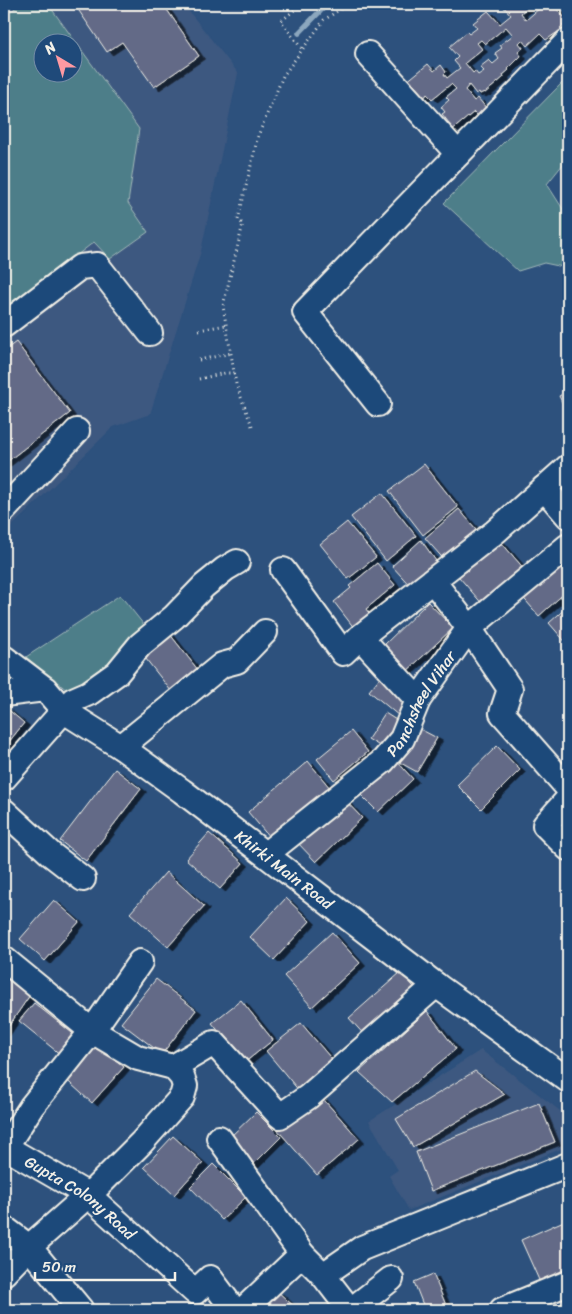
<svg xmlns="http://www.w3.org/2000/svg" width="572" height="1314" viewBox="0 0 572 1314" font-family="Sriracha,sans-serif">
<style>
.built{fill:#3e5980;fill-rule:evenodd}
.green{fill:#4e7e89;stroke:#a1b8b8;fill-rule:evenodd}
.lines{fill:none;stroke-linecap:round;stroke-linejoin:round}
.stream{stroke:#8ca7be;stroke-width:5.5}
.building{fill:#646b87;stroke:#f4f1e8;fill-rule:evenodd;filter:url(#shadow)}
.minor-casing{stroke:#f4f1e8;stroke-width:28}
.path{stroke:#f4f1e8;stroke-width:3;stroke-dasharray:1 4;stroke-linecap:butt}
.minor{stroke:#1f4a7a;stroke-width:24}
.labels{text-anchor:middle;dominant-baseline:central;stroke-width:5;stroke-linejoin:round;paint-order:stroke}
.street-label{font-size:16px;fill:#f4f1e8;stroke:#1f4a7a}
</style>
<defs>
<filter id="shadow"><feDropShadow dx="5.5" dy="3" stdDeviation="0" flood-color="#0009"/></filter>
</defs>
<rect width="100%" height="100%" fill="#2d517d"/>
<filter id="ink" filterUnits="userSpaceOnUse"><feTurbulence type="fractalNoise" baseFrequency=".02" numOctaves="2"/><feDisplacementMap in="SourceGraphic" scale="10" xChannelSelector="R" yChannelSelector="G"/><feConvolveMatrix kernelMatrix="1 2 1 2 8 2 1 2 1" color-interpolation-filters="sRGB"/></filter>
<g filter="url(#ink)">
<g class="built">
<path d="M21,4H183L238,73L201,251L150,414L113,427L4,534V16ZM42,42H72V72H42Z"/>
<path d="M481,1050L568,1117V1146L409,1210L389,1176L398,1170L369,1121Z"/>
</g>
<g class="green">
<path d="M21,4H48L139,129L128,203L148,232L110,259L94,242L4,311V16ZM42,42H72V72H42Z"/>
<path d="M562,83L568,90V158L547,184L568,217V268L544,263L518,271L444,203Z"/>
<path d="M120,595L148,630L130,650L73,695L26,657Z"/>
</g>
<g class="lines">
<path class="stream" d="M299,33L327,4"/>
</g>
<g class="building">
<path d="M78,4H163L199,56L154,87L122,42L107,52L75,5Z"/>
<path d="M501,4H531L521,13L526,20L541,7L544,10L552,4L568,21L560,28L562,29L546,40L540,34L527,46L522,40L519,43L523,48L518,52L521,56L508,69L509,70L503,75L504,77L485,93L484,92L480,94L479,92L476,94L469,85L465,90L474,101L478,98L487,109L478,116L474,112L451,131L446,125L449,123L442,114L445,112L441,107L449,100L446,97L456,89L451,84L432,99L427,94L424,98L415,87L412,90L406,82L428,64L434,71L441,65L446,72L444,74L447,78L460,68L454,61L458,57L449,47L467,32L469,34L477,28L473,23L488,11L500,24L511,15ZM506,27L513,35L500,45L502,48L495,53L499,59L493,64L489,60L480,67L484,71L478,75L475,71L473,73L465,63L482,49L477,43L481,40L485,44Z"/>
<path d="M16,342L70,413L4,464V351Z"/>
<path d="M568,391V414L559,396Z"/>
<path d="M424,464L458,507L423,535L389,491Z"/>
<path d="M568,470V502L553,483Z"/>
<path d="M382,493L416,536L386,561L351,517Z"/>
<path d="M459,509L481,535L447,563L425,538Z"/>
<path d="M347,522L376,557L348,579L320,544Z"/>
<path d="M494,534L526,571L484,606L453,570Z"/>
<path d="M421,540L436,561L413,589L392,566Z"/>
<path d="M564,556L568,561V590L539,616L520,594Z"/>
<path d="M377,563L395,585L366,609L374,620L358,633L334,602L351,588L349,586Z"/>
<path d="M428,602L453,628L405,673L381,648Z"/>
<path d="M568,606V645L549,623Z"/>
<path d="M169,633L202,675L175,696L142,654Z"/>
<path d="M385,671L410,702L405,721L369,691Z"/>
<path d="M4,706L24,723L4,748Z"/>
<path d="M385,713L404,725L388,751L368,739Z"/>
<path d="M418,728L437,738L417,772L399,762Z"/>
<path d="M351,731L368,752L334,780L317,759Z"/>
<path d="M497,746L520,770L481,809L457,785Z"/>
<path d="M394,758L413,779L378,812L358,792Z"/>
<path d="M308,761L330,788L270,838L248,812Z"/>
<path d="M115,769L141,789L86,861L60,841Z"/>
<path d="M342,797L362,818L316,862L296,841Z"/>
<path d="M209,833L243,863L220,889L186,859Z"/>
<path d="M166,872L204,906L168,947L130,913Z"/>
<path d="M286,898L310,921L274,960L250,937Z"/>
<path d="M54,900L79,922L45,961L20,939Z"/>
<path d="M332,932L360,963L312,1007L284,976Z"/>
<path d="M401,972L419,993L367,1038L349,1018Z"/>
<path d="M4,976L30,995L4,1033Z"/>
<path d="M156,979L196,1010L162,1054L121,1023Z"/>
<path d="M241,1000L273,1040L244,1063L212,1023Z"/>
<path d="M34,1003L81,1040L66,1059L19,1021Z"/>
<path d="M427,1011L456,1049L392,1102L359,1072Z"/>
<path d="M301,1023L335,1063L300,1092L266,1051Z"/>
<path d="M93,1040L124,1067L92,1103L61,1075Z"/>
<path d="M475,1071L505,1094L413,1147L396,1119Z"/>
<path d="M316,1091L359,1139L317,1175L275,1127Z"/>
<path d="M539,1103L555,1142L431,1191L416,1152Z"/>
<path d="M256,1112L281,1137L253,1165L228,1139Z"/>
<path d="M173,1136L203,1163L174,1195L144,1167Z"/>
<path d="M213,1164L246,1197L222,1220L190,1187Z"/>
<path d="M566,1220L568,1226V1278L543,1289L521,1240Z"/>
<path d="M433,1274L448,1310H425L414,1282Z"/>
<path d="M277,1291L298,1310H260Z"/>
</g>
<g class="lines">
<defs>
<g id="minor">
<path d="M368,54L458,154"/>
<path d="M4,325L80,267L97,265L150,333"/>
<path d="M378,404L305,312L568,41"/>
<path d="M544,488L568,516"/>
<path d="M4,510L77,431"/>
<path d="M283,570L343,653L360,637L495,532L568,467"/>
<path d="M433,581L469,628L510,689L502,713L568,788"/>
<path d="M360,637L418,700"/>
<path id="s1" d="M4,658L45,689L64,711L121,747L182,791L436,985L568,1080"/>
<path d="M4,694L45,689"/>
<path d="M121,747L222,665L237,661L265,632"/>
<path d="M4,778L73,700L89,693L117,673L140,645L174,617L204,586L225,569L237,562"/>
<path d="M568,799L545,825L568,848"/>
<path d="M4,811L52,855L83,879"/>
<path id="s2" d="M266,854L383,761L402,739L418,700L469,628L568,546"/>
<path d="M4,959L92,1031L138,1058L173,1067L182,1077L185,1086L182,1097L141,1143L95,1189L29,1247L4,1273"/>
<path d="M173,1067L214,1043L280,1116L308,1097L436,985"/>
<path d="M219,1138L302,1254L323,1275L350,1310"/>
<path id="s3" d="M5,1147L88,1195L195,1292L210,1278L234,1310"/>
<path d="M4,1149L32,1106L92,1031L140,962"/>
<path d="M4,1228L29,1247L81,1310"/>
<path d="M323,1275L362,1248L568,1165"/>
<path d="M243,1310L302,1254"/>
<path d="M351,1310L391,1279"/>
<path d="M502,1310L568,1283"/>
</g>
</defs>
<use href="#minor" class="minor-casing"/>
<g class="path">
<path d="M302,4L281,21L302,49"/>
<path d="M199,330L226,325"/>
<path d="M199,360L232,353"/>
<path d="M199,379L225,373H235"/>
<path d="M252,426L236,384L223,306L243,224L238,220L258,136L283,76L324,20L348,4"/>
</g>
<use href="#minor" class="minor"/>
</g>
</g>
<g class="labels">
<g class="street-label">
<text stroke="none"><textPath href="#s2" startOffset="219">Panchsheel Vihar</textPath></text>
<text stroke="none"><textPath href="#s1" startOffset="352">Khirki Main Road</textPath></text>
<text stroke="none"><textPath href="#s3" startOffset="91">Gupta Colony Road</textPath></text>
</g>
</g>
<rect width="572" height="1314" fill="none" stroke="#1f4a7a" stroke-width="20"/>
<rect x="10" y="10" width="552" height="1294" fill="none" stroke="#f4f1e8" stroke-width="2" filter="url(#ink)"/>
<g transform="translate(58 58) rotate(322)"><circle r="24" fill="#1f4a7a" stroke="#748da6"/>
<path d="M0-4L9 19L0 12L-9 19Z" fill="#ff9aa2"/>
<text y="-8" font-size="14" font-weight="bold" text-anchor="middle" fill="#f4f1e8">N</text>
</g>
<path d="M35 1272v8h140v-8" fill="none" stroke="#f4f1e8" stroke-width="2.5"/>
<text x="42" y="1272" font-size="15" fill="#f4f1e8" stroke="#1f4a7a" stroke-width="4" paint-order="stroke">50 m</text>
</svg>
